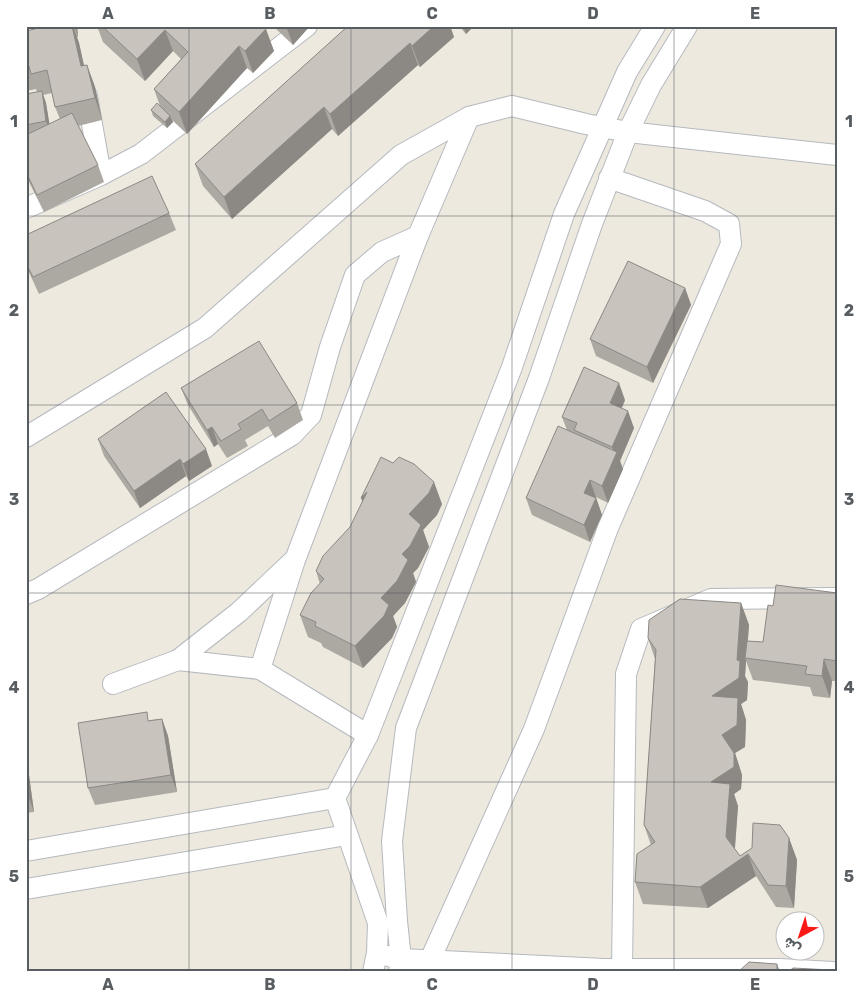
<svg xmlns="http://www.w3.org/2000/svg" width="863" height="998" viewBox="0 0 863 998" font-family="Rubik,Cairo,sans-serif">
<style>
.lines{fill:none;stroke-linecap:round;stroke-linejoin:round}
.street-casing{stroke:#b5b9be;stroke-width:22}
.street{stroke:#fff;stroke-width:20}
.wall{fill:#aca8a2;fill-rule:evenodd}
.shaded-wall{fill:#8c8884}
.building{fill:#c8c3bc;stroke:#8c8884}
.grid{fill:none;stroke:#585d62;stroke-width:1;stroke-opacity:0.55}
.neatline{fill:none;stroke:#585d62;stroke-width:2}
.grid-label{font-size:16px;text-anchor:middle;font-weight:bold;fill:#585d62}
</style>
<rect width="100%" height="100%" fill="#ede9df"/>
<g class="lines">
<defs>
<g id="street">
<path d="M87,96L101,175"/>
<path d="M26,208L101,175L141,154L307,26"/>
<path d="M26,437L205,328L401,155L469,117L512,106L586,124L628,132L837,155"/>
<path d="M26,594L38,589L292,435L311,415L330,347L355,275L382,252L418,236"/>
<path d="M178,660L239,612L293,561"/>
<path d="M260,669L295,560L418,236L469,117"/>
<path d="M113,684L178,660L260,669L368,735"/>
<path d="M26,851L335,798"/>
<path d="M26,889L347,835"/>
<path d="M388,956L401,959L604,969H780L833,972"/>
<path d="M430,960L534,729L608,528L731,244L729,224L705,211L609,178"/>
<path d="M622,969L626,674L641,629L711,599L837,598"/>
<path d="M373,972L377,953L378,923L335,798L368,735L512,367L564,214L627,72L655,26"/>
<path d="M399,972L401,959L397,921L392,841L406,728L539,378L592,224L628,132L651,85L687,26"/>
</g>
</defs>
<use href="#street" class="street-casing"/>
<use href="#street" class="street"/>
</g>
<g class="wall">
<path d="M34,26H77L78,37H77L79,43L84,66L87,65L95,87L102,120L78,126L98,165L104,182L44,212L26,176V135L28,134L26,131V94L37,92L36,89L26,91V31L34,29ZM52,93L55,107L60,119L49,124L46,103L43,95Z"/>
<path d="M97,26H265L264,27L274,51L253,73L247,68L187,134L172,120L173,122L167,128L153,116L151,110L160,106L154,89L181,59L173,51L145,81L103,42Z"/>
<path d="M273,26H310L293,45Z"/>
<path d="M348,26H450L454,37L420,67L418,65L338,136L332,129L232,219L203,186L195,164Z"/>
<path d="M459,26H474L466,34Z"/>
<path d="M169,213L176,230L39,294L26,266V235Z"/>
<path d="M685,288L691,305L653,383L596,356L590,339Z"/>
<path d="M26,367L29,377L26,378Z"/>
<path d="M181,388L297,403L303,420L275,438L268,426L245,440L248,446L227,458L218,444L214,447L188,405Z"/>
<path d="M625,400L622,408L634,428L620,461L623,469L608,503L596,497V498L602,515L590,542L532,515L526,498L567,430L562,417Z"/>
<path d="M98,439L212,466L189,481L186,476L140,508L104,456Z"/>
<path d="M393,463L442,504L437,515L423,530L429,547L418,568L413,573L416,582L405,603L393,616L397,627L392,638L363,668L323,647L321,643L308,637L300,615L320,584L316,571L350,527Z"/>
<path d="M837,593V681H832L830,698L813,696L810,687L753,680L746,661L745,676L748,682L747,700L741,704L746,720L745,747L735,753L742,775L741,789L734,794L738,806L735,849L740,856L789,838L797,860L794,908L776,907L756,876L708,908L643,904L635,882L651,845L644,825L655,659L648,638L741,603L749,625L748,641L763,642L773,606Z"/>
<path d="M162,719L168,736L177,792L95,805L88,788L150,720Z"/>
<path d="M26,753L34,812L26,813Z"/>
</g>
<g class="shaded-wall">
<path d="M72,26H73L79,43L89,88L81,66Z"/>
<path d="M75,26H77L78,37Z"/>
<path d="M286,26H310L293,45Z"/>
<path d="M434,26H450L454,37L420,67L412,46Z"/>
<path d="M463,26H474L466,34Z"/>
<path d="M266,29L274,51L253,73L245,51Z"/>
<path d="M165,30L173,51L145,81L137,59Z"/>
<path d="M410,43L418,65L338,136L330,114Z"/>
<path d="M239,46L247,68L187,134L179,112Z"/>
<path d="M87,65L95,87L102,120L95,98Z"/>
<path d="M42,91L46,103L51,133L46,121Z"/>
<path d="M324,107L332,129L232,219L224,197Z"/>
<path d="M170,116L173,122L167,128L165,122Z"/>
<path d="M685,288L691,305L653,383L647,367Z"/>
<path d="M619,383L625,400L616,420L610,403Z"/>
<path d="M628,411L634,428L620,461L623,469L608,503L602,486L615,455L612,447Z"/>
<path d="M212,427L218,444L214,447L207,430Z"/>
<path d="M206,449L212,466L189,481L183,464Z"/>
<path d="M180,459L186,476L140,508L134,491Z"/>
<path d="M590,480L602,515L590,542L584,525V493Z"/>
<path d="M434,482L442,504L437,515L423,530L429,547L418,568L413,573L416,582L405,603L393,616L397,627L392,638L363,668L355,646L381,598L402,554L409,514Z"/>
<path d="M367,492L369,520L361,498Z"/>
<path d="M741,603L749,625L746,658H745L746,661L745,676L748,682L747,700L741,704L746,720L745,747L735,753L742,775L741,789L734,794L738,806L734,858L726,837L711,782L722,735L712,696L737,660Z"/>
<path d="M824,659L832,681L830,698L822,676Z"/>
<path d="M162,719L168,736L177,792L171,775Z"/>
<path d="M26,753L34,812L28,795L26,784Z"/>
<path d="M789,838L797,860L794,908L786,886Z"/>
<path d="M748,854L756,876L708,908L700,887Z"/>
<path d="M777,964L780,972H777Z"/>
</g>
<g class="building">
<path d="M34,26H47L34,29Z"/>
<path d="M47,26H72L81,66L87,65L95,98L55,107L47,70L31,74L29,66L26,67V31Z"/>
<path d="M102,26H262L266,29L245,51L239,46L179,112L154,89L188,52L165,30L137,59Z"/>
<path d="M348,26H434L412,46L410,43L330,114L324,107L224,197L195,164Z"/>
<path d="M42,91L46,121L26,125V94Z"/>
<path d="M157,103L170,116L165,122L151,110Z"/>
<path d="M72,113L98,165L37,195L26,172V135Z"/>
<path d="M152,176L169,213L33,277L26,263V235Z"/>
<path d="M628,261L685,288L647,367L590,339Z"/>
<path d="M259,341L297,403L269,421L262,409L238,424L241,429L221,441L212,427L207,430L181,388Z"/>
<path d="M584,367L619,383L610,403L628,411L612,447L574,430L577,423L562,417Z"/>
<path d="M166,392L206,449L183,464L180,459L134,491L98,439Z"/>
<path d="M558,426L617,452L602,486L590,480L584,493L596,498L584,525L526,498Z"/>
<path d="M381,457L393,463L399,457L414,464L434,482L429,493L409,514L421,525L410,546L402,554L408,560L397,581L381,598L389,605L384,616L355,646L315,626L316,622L300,615L311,593L324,579L316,571L323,556L350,527L367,492L361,498Z"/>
<path d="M776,585L837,593V661L824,659L822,676L805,674L807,666L745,658L747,641L763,642L768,605L773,606Z"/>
<path d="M680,599L741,603L737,660L740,661L739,678L712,696L738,698L737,725L722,735L734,753V767L711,782L730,784L726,837L740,856L752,848L753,823L780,825L789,838L786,886L768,885L748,854L700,887L635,882L637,854L655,842L644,825L656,650L648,638L649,620Z"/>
<path d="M147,712L148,721L162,719L171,775L88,788L78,723Z"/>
<path d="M749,962L777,964V972H738Z"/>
<path d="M793,968L831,970L830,972H788Z"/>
</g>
<path class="grid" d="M189,26V972M351,26V972M512,26V972M674,26V972M26,216H837M26,405H837M26,593H837M26,782H837"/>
<rect width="863" height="998" fill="none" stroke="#ffffff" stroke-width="55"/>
<g transform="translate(800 936) rotate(220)"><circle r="24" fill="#ffffff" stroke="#bcbec0"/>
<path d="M0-4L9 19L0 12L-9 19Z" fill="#fb1917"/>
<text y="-8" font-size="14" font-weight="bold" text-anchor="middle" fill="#585d62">ش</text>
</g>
<rect x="28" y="28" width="808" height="942" class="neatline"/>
<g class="grid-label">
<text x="108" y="19">A</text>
<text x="270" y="19">B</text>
<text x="432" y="19">C</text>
<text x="593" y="19">D</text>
<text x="755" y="19">E</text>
<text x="14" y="127">1</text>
<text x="849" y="127">1</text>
<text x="14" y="316">2</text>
<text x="849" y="316">2</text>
<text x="14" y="505">3</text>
<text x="849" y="505">3</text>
<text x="14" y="693">4</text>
<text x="849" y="693">4</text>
<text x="14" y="882">5</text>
<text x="849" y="882">5</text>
<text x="108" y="990">A</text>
<text x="270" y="990">B</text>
<text x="432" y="990">C</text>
<text x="593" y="990">D</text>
<text x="755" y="990">E</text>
</g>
</svg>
